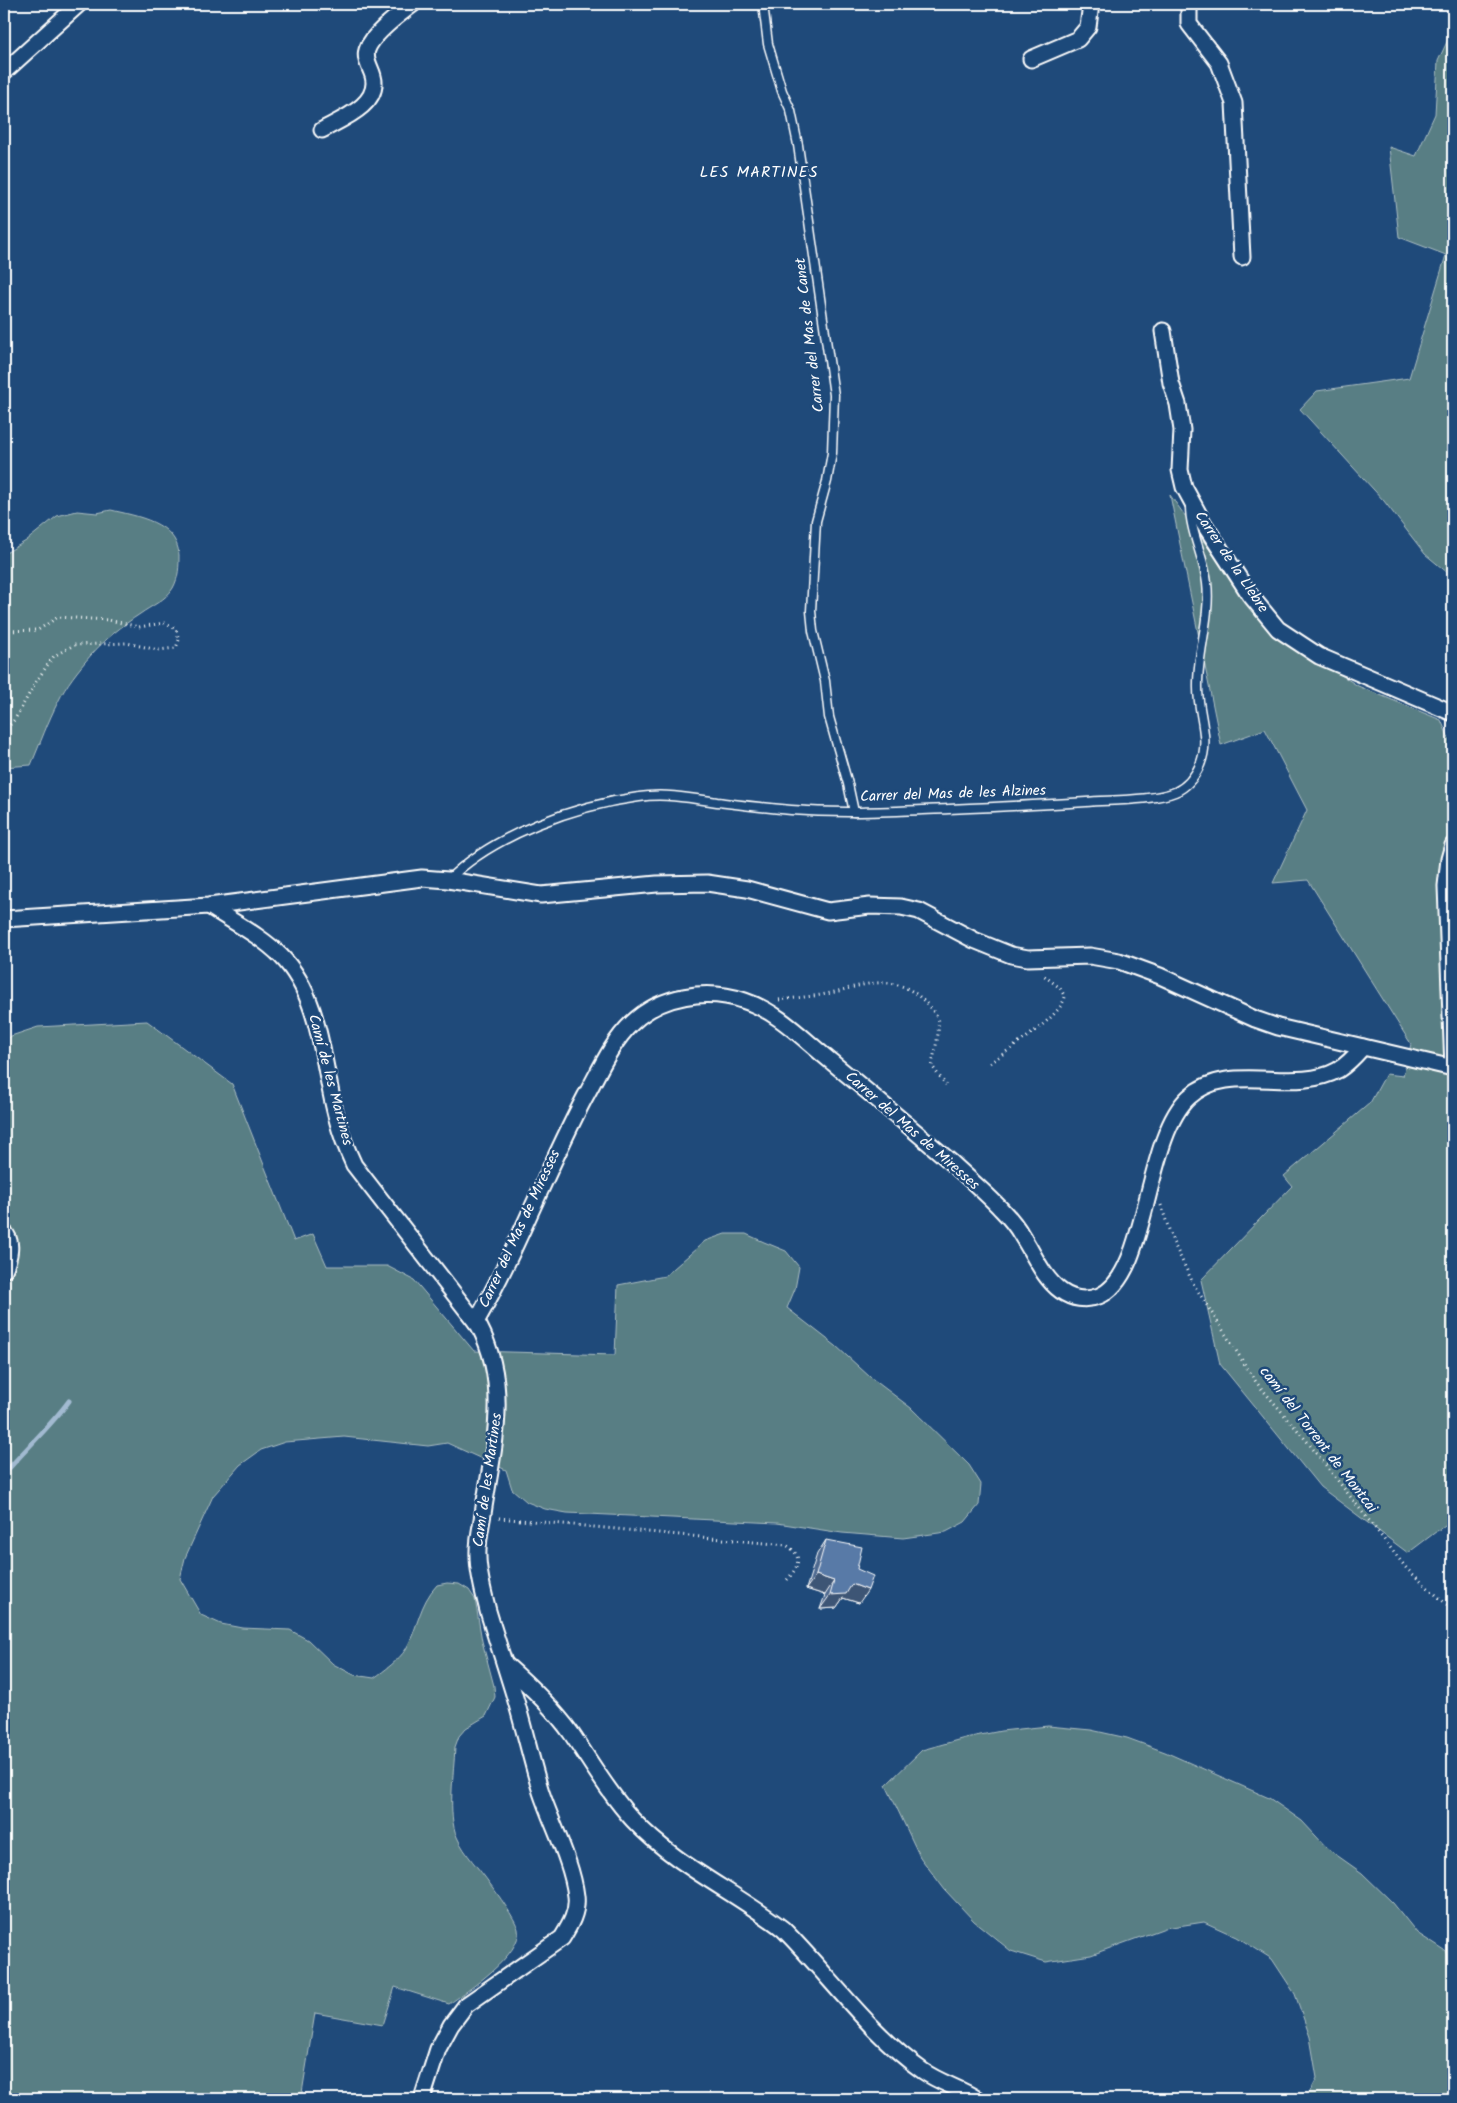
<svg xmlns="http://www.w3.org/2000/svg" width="1457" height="2103" viewBox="0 0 1457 2103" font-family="Kalam,sans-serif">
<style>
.green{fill:#587e84;stroke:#acbec2}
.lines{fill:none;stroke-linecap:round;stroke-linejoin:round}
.stream{stroke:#a2bad1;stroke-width:5}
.lane-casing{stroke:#fff;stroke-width:11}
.street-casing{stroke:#fff;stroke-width:19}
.path{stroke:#fff;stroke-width:3;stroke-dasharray:1 4;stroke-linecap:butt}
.lane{stroke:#1f4a7a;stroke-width:8}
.street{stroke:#1f4a7a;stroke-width:15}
.wall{fill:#4d6990;stroke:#fff}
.shaded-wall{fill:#3e5575;stroke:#fff}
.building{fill:#597aa7;stroke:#fff}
.labels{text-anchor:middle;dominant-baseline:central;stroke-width:5;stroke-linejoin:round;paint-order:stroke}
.street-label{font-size:15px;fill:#fff;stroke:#1f4a7a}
.neighbourhood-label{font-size:16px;letter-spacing:1px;fill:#fff;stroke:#1f4a7a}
</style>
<rect width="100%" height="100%" fill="#1f4a7a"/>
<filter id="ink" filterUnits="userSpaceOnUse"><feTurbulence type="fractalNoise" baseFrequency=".02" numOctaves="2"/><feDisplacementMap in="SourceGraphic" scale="10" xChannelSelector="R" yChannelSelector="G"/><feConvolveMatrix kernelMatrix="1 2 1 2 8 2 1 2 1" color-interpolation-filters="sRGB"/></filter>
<g filter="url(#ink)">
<g class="green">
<path d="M1453,29V566L1448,573L1425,554L1384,501L1300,409L1317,391L1409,378L1446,255L1399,237L1389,147L1416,156L1435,114L1438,61Z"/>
<path d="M1170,495L1265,626L1358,686L1441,720L1453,748V1519L1408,1553L1320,1487L1220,1364L1201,1280L1292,1186L1284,1176L1370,1103L1386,1074L1403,1076L1411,1044L1308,880L1273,883L1307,810L1265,729L1221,745Z"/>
<path d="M111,510C136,516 177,522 179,555C179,566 179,577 173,588C166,600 151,606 140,614C123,625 104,640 91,655C78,670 66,685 58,702C48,721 40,744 31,765L4,767V554L26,541L57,516L77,511L97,513Z"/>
<path d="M147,1021L232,1084L294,1241L313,1234L327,1266H387L414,1280L474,1351L615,1355L618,1285L665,1276L705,1241L725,1234H746L764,1242L786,1251L799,1267L795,1289L787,1308L836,1346L870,1377L911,1408L969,1465L981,1484L979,1505L965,1522L946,1532L903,1538L842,1533L777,1523L567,1513L545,1509L527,1502L512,1489L506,1470L447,1443L428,1446L344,1437L285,1442L261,1450L240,1465L213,1496L185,1558L180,1579L201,1615L221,1624L242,1628L290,1630L308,1640L333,1664L354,1675L374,1678C385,1670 398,1661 406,1649C418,1628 419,1604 437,1585L447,1583L459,1584L469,1590L475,1599L482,1641L494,1686L495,1697L486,1716L466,1728L459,1736L455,1747C454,1773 447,1814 457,1837C465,1855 479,1868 490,1884C497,1893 515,1918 518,1929C524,1953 466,1992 449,2004L395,1987L383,2025L315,2013L301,2099H4V1043L11,1036L38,1027Z"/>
<path d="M1048,1726L1091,1730L1127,1738L1165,1752L1269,1798L1302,1821L1328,1849L1362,1873L1393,1903L1417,1933L1448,1953L1453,1954V2099H1306L1317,2078L1310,2037L1295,1994L1272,1959L1237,1937L1204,1922L1165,1928L1091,1955L1046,1962L1011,1951L974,1921L945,1890L920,1857L886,1785L922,1750L965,1738L1001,1731Z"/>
</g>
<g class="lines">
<path class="stream" d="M4,1474C25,1449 49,1428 69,1401"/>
<defs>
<g id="lane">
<path d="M763,4L768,44L782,91L791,111L798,145L834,395L832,453L827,481L816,521L811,611L813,631L825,681L829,717L848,784L854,812"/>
<path d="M448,880C493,835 576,805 639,797C665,793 691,798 717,802C742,805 766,808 791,810C844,814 896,811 949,809C995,807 1041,805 1086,802C1111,800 1153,801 1175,792C1187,787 1195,776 1200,765C1211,739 1198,715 1198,688C1197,653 1211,617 1207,583C1204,557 1190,532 1190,506"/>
</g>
<g id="street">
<path d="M1189,4V24L1219,63L1234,103L1242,257"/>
<path d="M1031,59L1078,39L1088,27L1091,4"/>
<path d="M4,72L79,4"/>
<path d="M322,130C342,119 381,104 373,76C371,68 364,59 367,50C372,34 400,14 413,4"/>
<path d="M1163,331L1171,383L1178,404L1182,430L1180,470L1184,487L1204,524L1250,595L1278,629L1319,656L1453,713"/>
<path d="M209,906C233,922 260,935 281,956C322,998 322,1065 337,1119C341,1135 347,1150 354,1165L479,1326C510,1385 494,1445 484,1507C482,1523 477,1540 478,1556C478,1574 484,1594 488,1611C497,1641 507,1671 516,1701C525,1732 532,1763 541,1792C552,1825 572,1862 576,1896C578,1912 570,1925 562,1938L466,2005L451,2025L438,2049L422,2099"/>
<path d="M4,919L209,906L422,878L448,880L541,895L657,884L707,883L747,889L828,911L870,906L901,907L919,911L974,940L1011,955L1028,958L1090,956L1119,961L1160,976L1255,1019L1278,1027L1453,1068"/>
<path d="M1453,1068L1446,886L1449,859L1453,845"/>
<path d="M4,1232C14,1241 9,1259 4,1270"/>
<path d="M476,1322C517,1250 546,1171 585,1097C599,1072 611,1043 632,1023C661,995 707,988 745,1001C779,1012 805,1041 833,1063C873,1096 913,1129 952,1163C968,1178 986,1193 1001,1209C1009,1217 1017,1227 1022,1236C1034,1254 1043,1278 1061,1291C1072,1299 1086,1301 1099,1296C1149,1276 1144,1138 1189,1097C1229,1060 1292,1095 1338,1070C1348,1064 1355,1056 1363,1047"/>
<path d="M505,1664C529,1685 553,1708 571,1733C591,1762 609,1794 633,1820C676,1866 734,1891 783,1929C829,1975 870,2034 923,2071C940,2083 960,2088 977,2099"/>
</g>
</defs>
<use href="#lane" class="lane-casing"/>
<use href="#street" class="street-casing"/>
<g class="path">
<path d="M4,631L38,630L58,617L109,620L139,627L164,623L176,629L179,640L176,648L158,650L127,643L74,645L54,656L37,680L15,719L4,732"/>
<path d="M779,1000C793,998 807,997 821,995C859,988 892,968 925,1002C930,1007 936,1014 938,1021C940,1034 934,1052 932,1066L946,1085"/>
<path d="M990,1063C1009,1049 1060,1018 1065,997L1060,988L1042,974"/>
<path d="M1161,1205L1173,1242L1194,1285L1256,1382L1306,1440L1407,1569L1453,1610"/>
<path d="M499,1518L786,1545C804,1556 799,1567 786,1581"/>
</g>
<use href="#lane" class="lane"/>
<use href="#street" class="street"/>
</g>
<path class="wall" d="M826,1540L857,1569L859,1603L843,1598L836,1608L820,1609L825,1595L806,1589L817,1554Z"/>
<g class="shaded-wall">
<path d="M816,1575L834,1581L825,1595L806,1589Z"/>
<path d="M852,1584L868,1590L859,1603L843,1598L836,1608L820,1609L830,1595Z"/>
</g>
<path class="building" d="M826,1540L862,1547L857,1569L873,1576L868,1590L852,1584L846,1594L830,1595L834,1581L816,1575Z"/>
</g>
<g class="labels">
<g class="street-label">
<text transform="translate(810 335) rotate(-97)">Carrer del Mas de Canet</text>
<text transform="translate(1231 562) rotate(56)">Carrer de la Llebre</text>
<text transform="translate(953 794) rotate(-2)">Carrer del Mas de les Alzines</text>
<text transform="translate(330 1080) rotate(75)">Camí de les Martines</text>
<text transform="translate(912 1131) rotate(41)">Carrer del Mas de Miresses</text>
<text transform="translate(520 1229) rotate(-65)">Carrer del Mas de Miresses</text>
<text transform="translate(1318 1440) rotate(52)">camí del Torrent de Montcai</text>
<text transform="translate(488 1480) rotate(-82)">Camí de les Martines</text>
</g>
<g class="neighbourhood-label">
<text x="759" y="172">LES MARTINES</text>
</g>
</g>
<rect width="1457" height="2103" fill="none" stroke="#1f4a7a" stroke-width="20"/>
<rect x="10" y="10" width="1437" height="2083" fill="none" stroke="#fff" stroke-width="2" filter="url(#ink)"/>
</svg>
